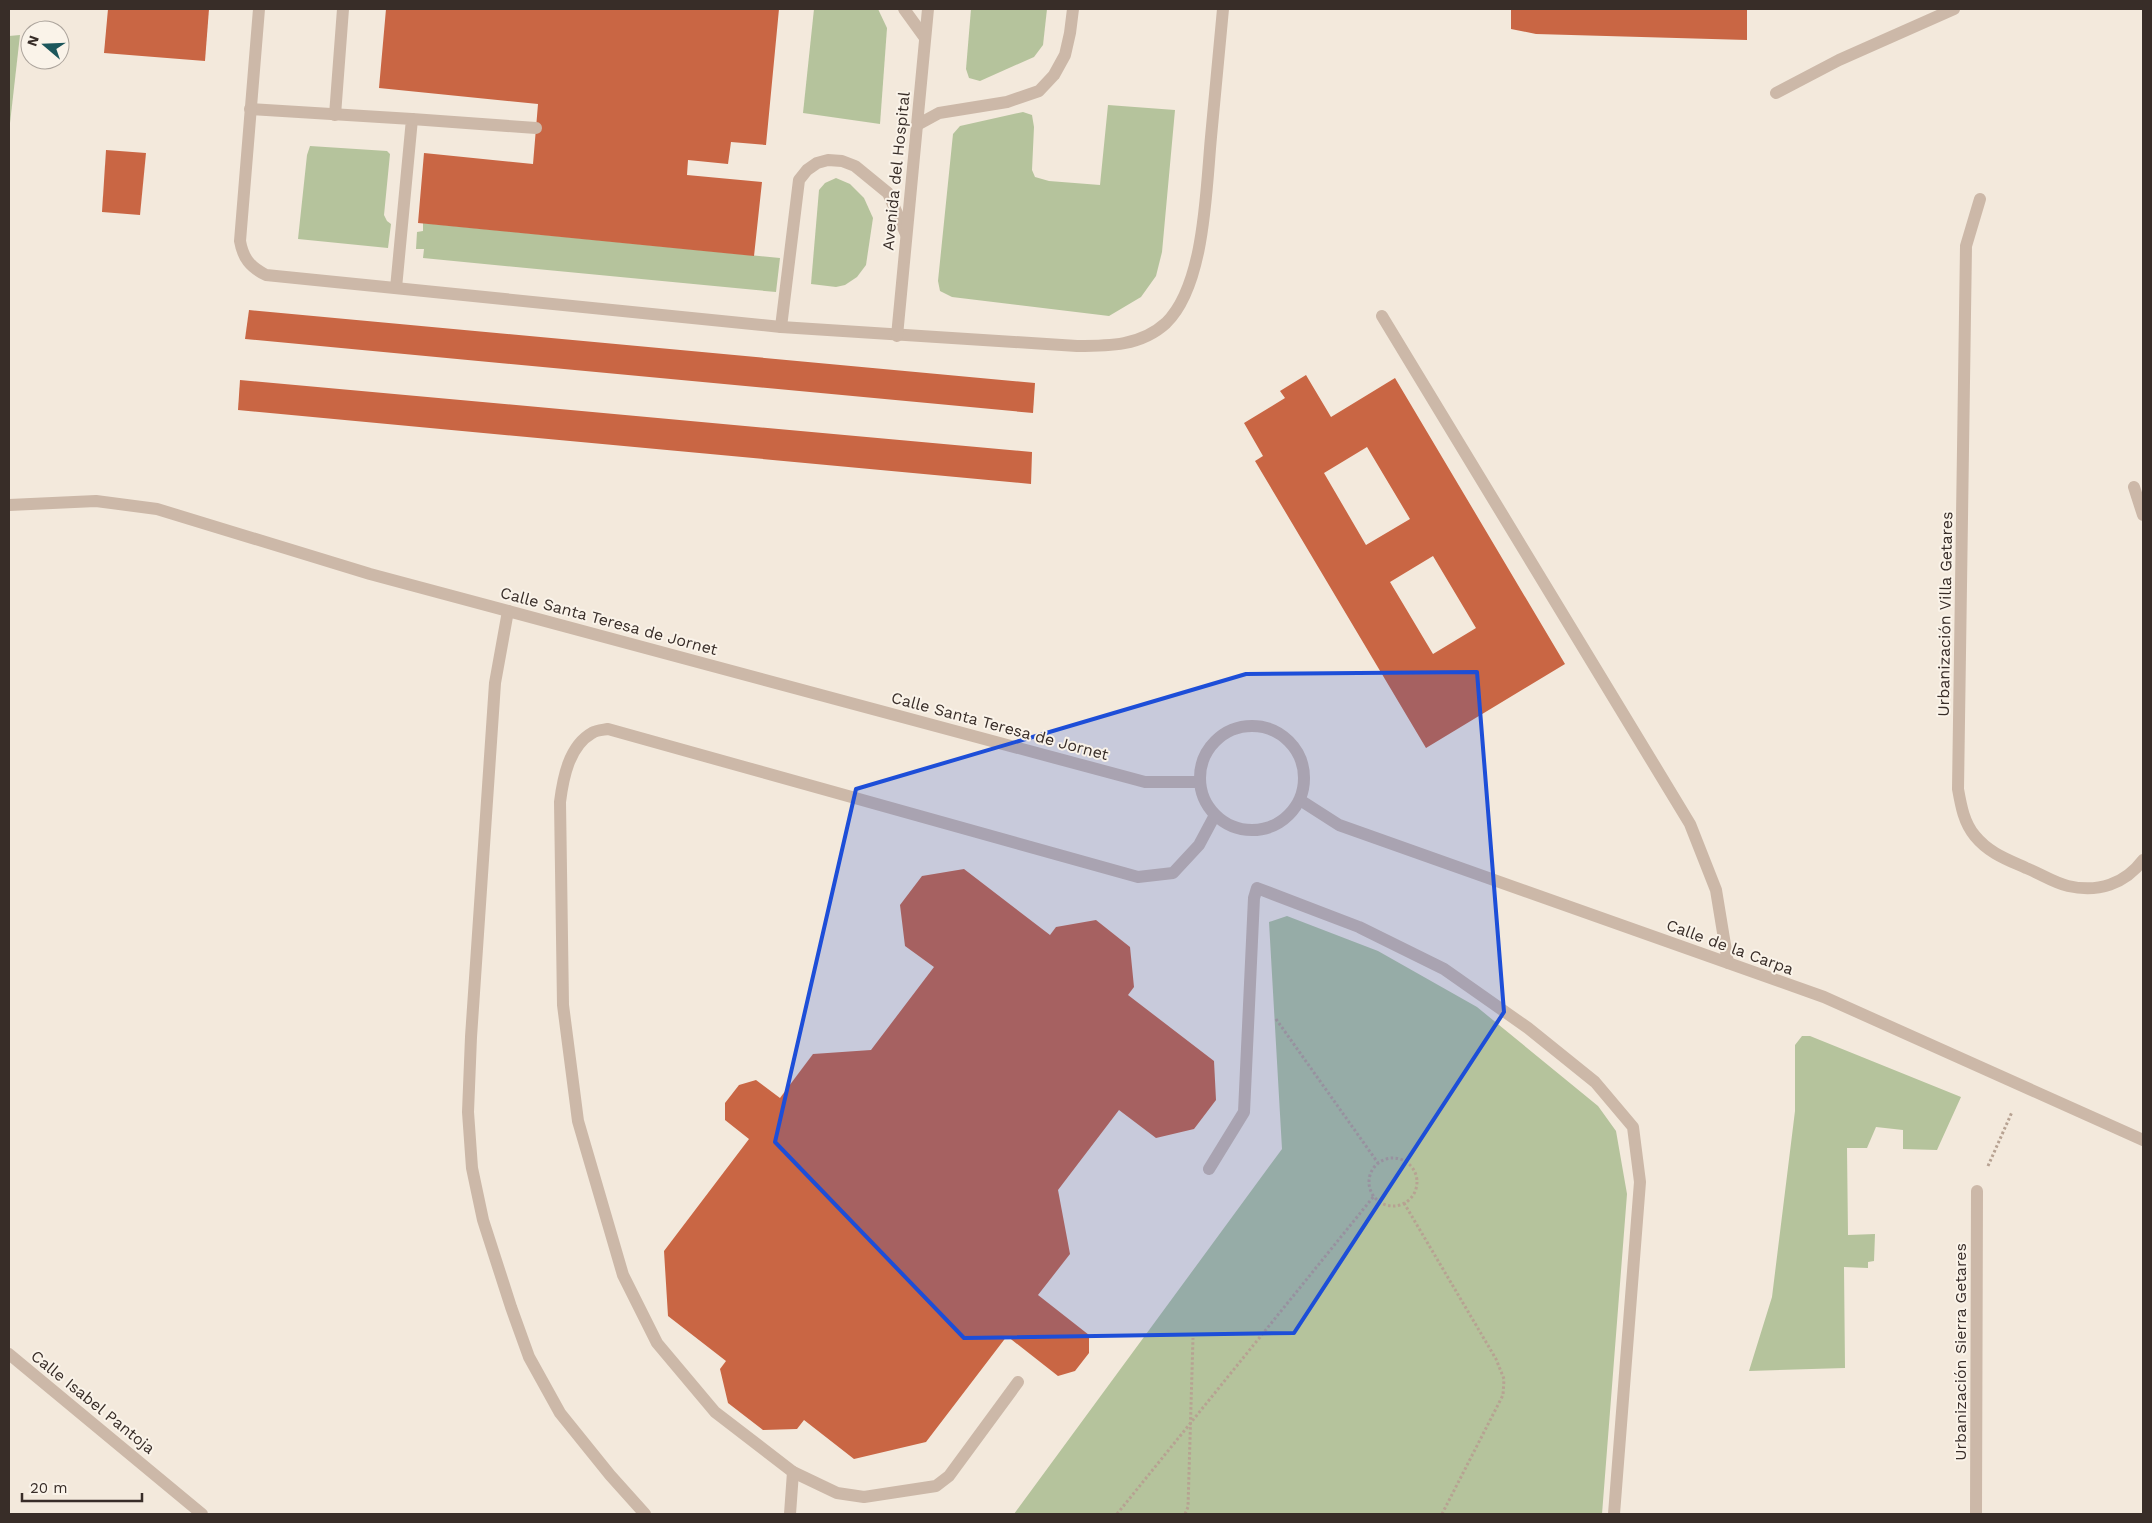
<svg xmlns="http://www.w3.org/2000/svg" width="2152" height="1523" viewBox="0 0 2152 1523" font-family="'Work Sans',sans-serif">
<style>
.green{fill:#b5c39c}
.building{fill:#c96644;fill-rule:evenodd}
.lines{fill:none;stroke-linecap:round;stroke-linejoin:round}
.path{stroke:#b7a292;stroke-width:3;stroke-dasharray:2.5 2.5;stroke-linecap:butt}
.service{stroke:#ccb8a8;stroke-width:12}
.minor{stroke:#ccb8a8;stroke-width:12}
.tertiary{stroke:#ccb8a8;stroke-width:12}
.marked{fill:#1d4ed8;fill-opacity:0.2;stroke:#1d4ed8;stroke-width:4;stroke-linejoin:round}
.labels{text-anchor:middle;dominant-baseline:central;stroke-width:4;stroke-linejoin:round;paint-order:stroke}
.street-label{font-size:16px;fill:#382d28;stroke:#faf3e9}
</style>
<rect width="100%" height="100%" fill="#f3e9dc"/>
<g class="green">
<path d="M814,9H878L887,28L880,124L803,113Z"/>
<path d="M971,9H1047L1043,45L1034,57L980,81L969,78L966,69Z"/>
<path d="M20,35L9,132V36Z"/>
<path d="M1108,105L1175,110L1162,252L1156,276L1141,297L1109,316L952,297L940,291L938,281L953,134L960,126L1023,112L1032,115L1034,127L1032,170L1035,177L1049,181L1100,185Z"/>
<path d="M310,146L387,151L390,154L384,215L387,221L391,224L388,248L298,239L307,155Z"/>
<path d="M836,178L850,184L864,198L873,218L866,265L857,277L845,285L836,287L811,284L819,190L825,183Z"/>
<path d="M423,223L780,258L776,292L423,258L424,249H416L417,232L423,231Z"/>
<path d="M1287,916L1378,951L1477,1007L1598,1106L1616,1131L1627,1194L1602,1514H1014L1282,1149L1269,922Z"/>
<path d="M1802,1036H1810L1961,1097L1937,1150L1903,1149V1130L1876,1127L1867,1148H1847L1848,1235L1875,1234L1874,1261L1868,1262V1268L1844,1267L1845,1368L1749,1371L1772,1297L1795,1111V1045Z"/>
</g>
<g class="building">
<path d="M108,9H209L205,61L104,53Z"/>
<path d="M386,9H779L766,145L731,142L728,164L688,160L687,175L762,182L754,256L418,223L424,153L533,164L538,104L379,88Z"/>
<path d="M1511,9H1747V40L1536,34L1511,29Z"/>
<path d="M106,150L146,153L140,215L102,212Z"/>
<path d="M249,310L1035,383L1033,413L245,339Z"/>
<path d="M1306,375L1331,417L1395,378L1565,664L1426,748L1255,461L1263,456L1244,423L1285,398L1280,391ZM1367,447L1410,519L1366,545L1324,473ZM1433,556L1476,628L1433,654L1390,582Z"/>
<path d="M240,380L1032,452L1031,484L238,410Z"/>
<path d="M964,869L1050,935L1056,927L1096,920L1130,947L1134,987L1128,995L1214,1061L1216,1100L1194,1129L1156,1138L1119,1110L1058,1190L1070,1254L1038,1295L1089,1335V1353L1075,1371L1058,1376L1007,1336L926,1442L854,1459L804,1420L797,1429L763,1430L728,1403L720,1369L726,1361L668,1316L664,1251L749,1139L725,1120V1103L739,1085L756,1080L780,1098L813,1054L871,1050L934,967L905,946L900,905L922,876Z"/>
</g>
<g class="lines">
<g class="path">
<path d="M1276,1019L1378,1163"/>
<circle cx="1393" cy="1182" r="24"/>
<path d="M1988,1166L2012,1112"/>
<path d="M1404,1203L1496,1359L1504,1379L1503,1395L1442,1514"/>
<path d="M1117,1514L1374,1196"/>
<path d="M1185,1514L1188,1507L1193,1338"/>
</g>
<g class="service">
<path d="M904,9L925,38"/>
<path d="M1776,93L1839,60L1954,9"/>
<path d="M250,109L412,119L396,288"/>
<path d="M335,115L343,9"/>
<path d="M412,119L536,128"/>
<path d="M917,125L939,113L1007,102L1039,91L1054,75L1065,55L1070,33L1073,9"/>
<path d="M1382,316L1690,824L1716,890L1728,963"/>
<path d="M781,327L799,180L807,170L817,163L828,160L842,161L855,166L888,193L906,234"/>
<path d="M1209,1169L1244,1112L1254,898L1257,888L1359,927L1444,969L1528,1028L1595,1082L1633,1127L1640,1182L1614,1514"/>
<path d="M790,1514L793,1472"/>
</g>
<g class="minor">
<path d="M259,9L240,241C243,258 250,267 266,275L781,327L1077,346C1109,346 1141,346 1166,323C1205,285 1206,189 1211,137C1215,95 1219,52 1223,9"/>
<path d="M1980,199L1966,246L1958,789C1961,806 1964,823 1975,836C1989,853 2006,859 2026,868C2039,873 2054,883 2068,886C2098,893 2125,884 2143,860"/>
<path d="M897,336L928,9"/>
<path d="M2134,487L2143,515"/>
<path d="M508,611L495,683L471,1037L468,1112L472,1168L483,1220L511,1307L529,1357L560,1413L610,1475L645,1514"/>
<path d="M9,1354L202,1514"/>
<path d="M1018,1382L949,1476L936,1486L864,1497L837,1493L793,1472L715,1412L657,1343L623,1275L578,1121L563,1005L560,802C563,778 569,746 592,733C597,730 603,730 608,729L1138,877L1173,873L1199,845L1215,815"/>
<path d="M1976,1514L1977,1191"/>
</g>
<g class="tertiary">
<path d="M9,505L96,501L157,509L370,574L1145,782H1200"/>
<circle cx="1252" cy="778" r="52"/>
<path d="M1300,800L1339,825L1824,997L2143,1140"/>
</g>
</g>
<path class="marked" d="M1477,672L1504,1012L1294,1333L964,1338L775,1142L856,789L1246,674Z"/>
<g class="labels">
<g class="street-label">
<text transform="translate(896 171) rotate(-84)">Avenida del Hospital</text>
<text transform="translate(1945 614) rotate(-89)">Urbanización Villa Getares</text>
<text transform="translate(609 621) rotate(15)">Calle Santa Teresa de Jornet</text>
<text transform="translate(1000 726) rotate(15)">Calle Santa Teresa de Jornet</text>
<text transform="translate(1730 947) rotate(20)">Calle de la Carpa</text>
<text transform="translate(1960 1352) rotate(-90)">Urbanización Sierra Getares</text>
<text transform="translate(93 1402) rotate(39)">Calle Isabel Pantoja</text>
</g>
</g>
<rect width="2152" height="1523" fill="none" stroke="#382d28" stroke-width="20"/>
<g transform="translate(45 45) rotate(289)"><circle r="24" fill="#faf3e9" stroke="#aca49c"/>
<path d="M0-4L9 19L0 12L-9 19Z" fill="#1c565b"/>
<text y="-8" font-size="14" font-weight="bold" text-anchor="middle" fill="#382d28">N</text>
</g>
<path d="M22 1493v8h120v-8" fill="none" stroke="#382d28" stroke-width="2.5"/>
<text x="30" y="1493" font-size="15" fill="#382d28" stroke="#faf3e9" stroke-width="4" paint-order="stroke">20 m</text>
</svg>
